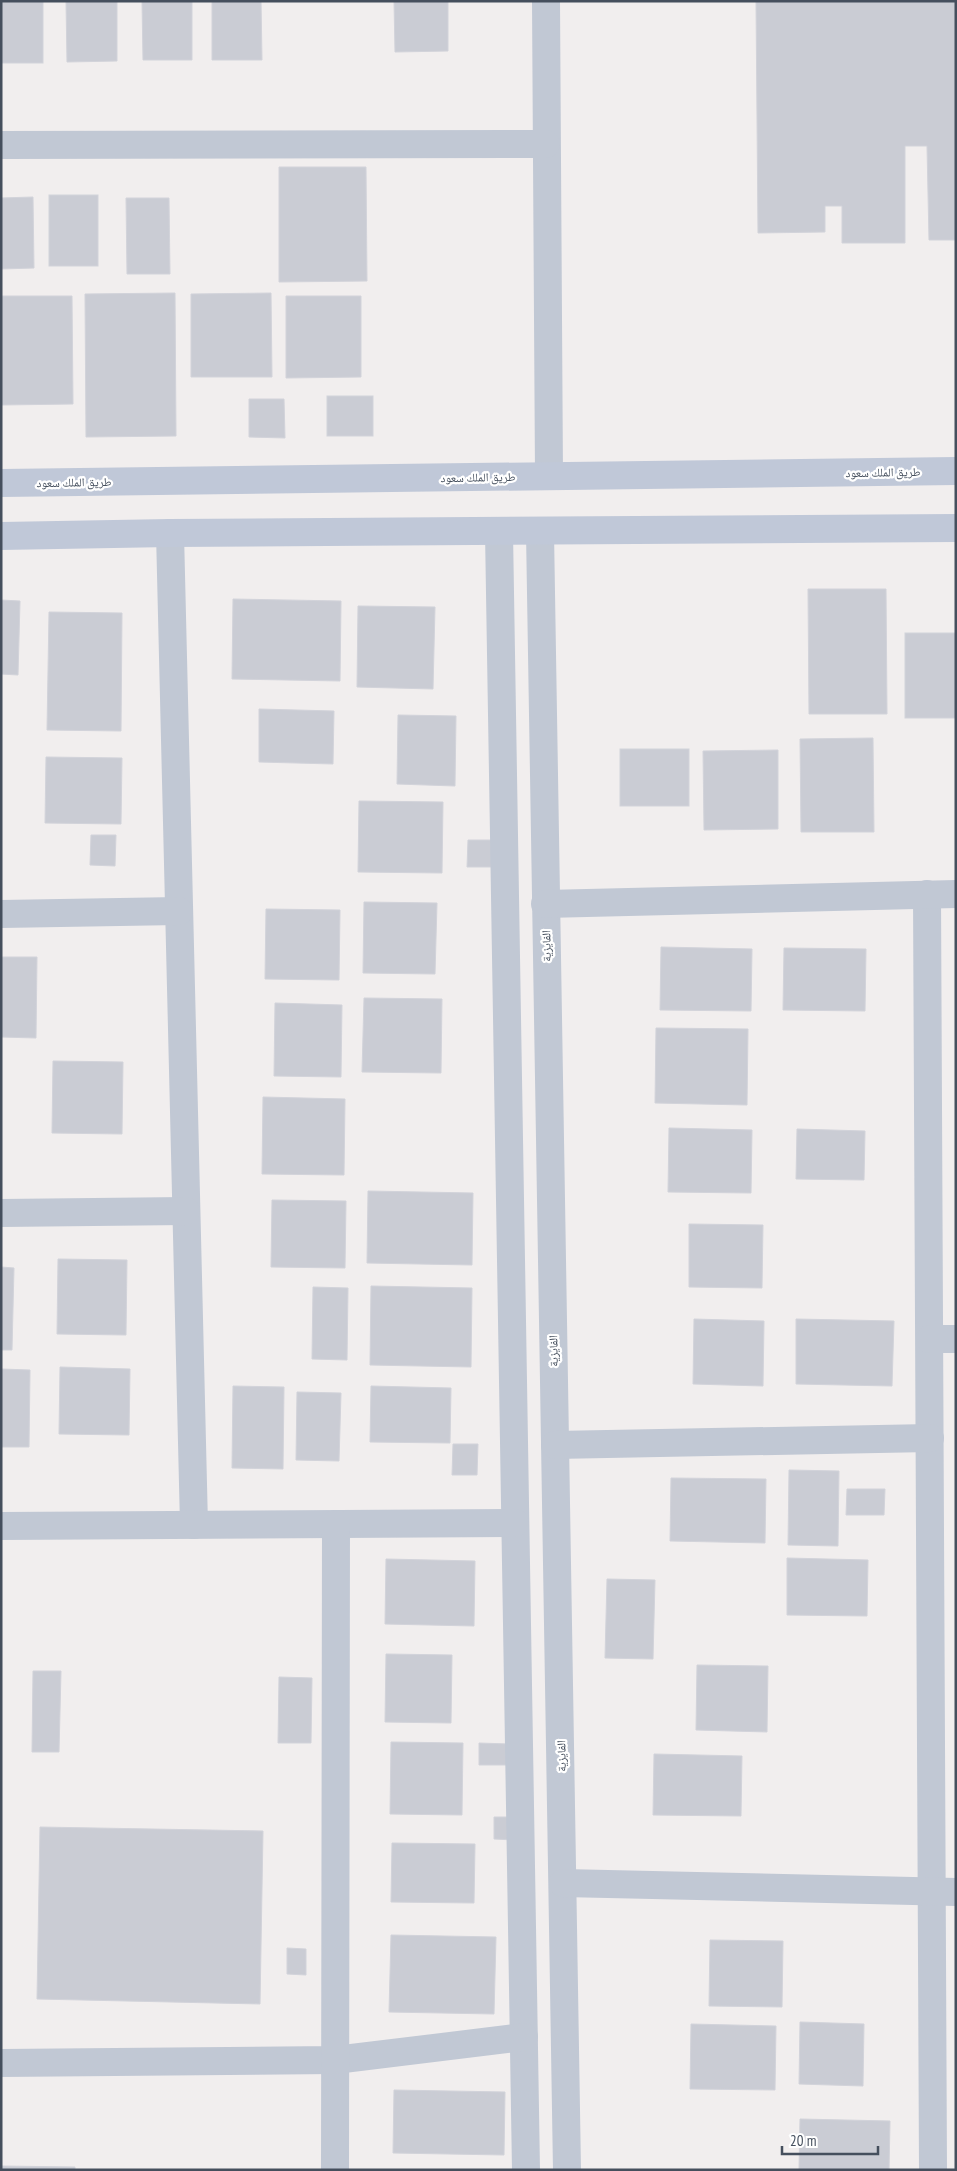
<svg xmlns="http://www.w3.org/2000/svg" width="957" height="2171" viewBox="0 0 957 2171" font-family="'PT Sans Narrow','Noto Naskh Arabic',sans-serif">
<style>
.building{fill:#caccd4;stroke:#d2d3da}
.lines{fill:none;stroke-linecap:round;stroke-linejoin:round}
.street{stroke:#c1c8d4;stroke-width:28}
.secondary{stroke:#c0c8d8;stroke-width:28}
.labels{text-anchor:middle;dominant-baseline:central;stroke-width:4.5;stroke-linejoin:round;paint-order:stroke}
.street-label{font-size:12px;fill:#454f5d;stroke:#fff}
</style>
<rect width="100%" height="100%" fill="#f1eeee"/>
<g class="building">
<rect x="1" y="1" width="42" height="62"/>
<path d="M66,1H117V61L67,62Z"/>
<path d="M142,1H192V60H143Z"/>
<path d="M212,1H261L262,60H212Z"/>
<path d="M394,1H448V51L395,52Z"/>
<path d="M756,1H956V240H929L927,146H905V243H842V206H825V232L758,233Z"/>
<path d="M279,167H366L367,281L279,282Z"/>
<rect x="49" y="195" width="49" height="71"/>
<path d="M33,197L34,268L1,269V198Z"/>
<path d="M126,198H169L170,274H127Z"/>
<path d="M175,293L176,436L86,437L85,294Z"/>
<path d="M271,293L272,377H191V294Z"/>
<path d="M1,296H72L73,404L1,405Z"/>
<path d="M286,296H361V377L286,378Z"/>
<rect x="327" y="396" width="46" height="40"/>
<path d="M249,399H284L285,438L249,437Z"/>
<path d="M808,589H886L887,714H809Z"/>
<path d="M233,599L341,601L340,681L232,679Z"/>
<path d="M1,600L20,601L18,675L1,674Z"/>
<path d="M358,606L435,607L433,689L357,687Z"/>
<path d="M49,612L122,613L121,731L47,730Z"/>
<rect x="905" y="633" width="51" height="85"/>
<path d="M259,709L334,711L333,764L259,762Z"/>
<path d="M398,715L456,716L455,786L397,784Z"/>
<path d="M873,738L874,832H801L800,739Z"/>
<rect x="620" y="749" width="69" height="57"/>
<path d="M778,750V829L704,830L703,751Z"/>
<path d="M46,757L122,758L121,824L45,823Z"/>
<path d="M359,801L443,802L442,873L358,872Z"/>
<path d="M91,835H116L115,866L90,865Z"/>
<path d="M468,840H496V867H467Z"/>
<path d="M364,902L437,903L435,974L363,973Z"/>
<path d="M266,909L340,910L339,980L265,979Z"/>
<path d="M661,947L752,949L751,1011L660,1010Z"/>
<path d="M784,948L866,949L865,1011L783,1010Z"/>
<path d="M1,957H37L36,1038L1,1037Z"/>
<path d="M364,998L442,999L441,1073L362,1072Z"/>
<path d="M275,1003L342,1005L341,1077L274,1076Z"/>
<path d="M656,1028L748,1029L747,1105L655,1103Z"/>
<path d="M53,1061L123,1062L122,1134L52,1133Z"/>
<path d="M263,1097L345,1099L344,1175L262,1174Z"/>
<path d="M669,1128L752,1130L751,1193L668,1192Z"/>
<path d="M797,1129L865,1131L864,1180L796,1179Z"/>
<path d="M368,1191L473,1193L472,1265L367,1263Z"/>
<path d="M272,1200L346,1201L345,1268L271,1267Z"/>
<path d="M689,1224L763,1225L762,1288L689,1287Z"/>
<path d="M58,1259L127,1260L126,1335L57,1334Z"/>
<path d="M1,1267L14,1268L12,1350H1Z"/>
<path d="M371,1286L472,1288L471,1367L370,1365Z"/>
<path d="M313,1287L348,1288L347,1360L312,1359Z"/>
<path d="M694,1319L764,1321L763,1386L693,1384Z"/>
<path d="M796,1319L894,1321L892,1386L796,1384Z"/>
<path d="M60,1367L130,1369L129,1435L59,1434Z"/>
<path d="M1,1369L30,1370L29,1447H1Z"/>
<path d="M233,1386L284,1387L283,1469L232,1468Z"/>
<path d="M371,1386L451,1388L450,1443L370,1442Z"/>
<path d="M297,1392L341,1393L339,1461L296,1460Z"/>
<path d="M453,1444H478L477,1475H452Z"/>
<path d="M789,1470L839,1471L838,1546L788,1545Z"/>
<path d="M671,1478L766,1479L765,1543L670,1541Z"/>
<path d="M847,1489H885L884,1515H846Z"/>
<path d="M787,1558L868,1560L867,1616L787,1615Z"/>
<path d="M386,1559L475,1561L474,1626L385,1624Z"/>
<path d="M607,1579L655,1580L653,1659L605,1658Z"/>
<path d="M386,1654L452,1655L451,1723L385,1722Z"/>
<path d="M697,1665L768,1666L767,1732L696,1730Z"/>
<path d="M33,1671H61L59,1752H32Z"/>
<path d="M279,1677L312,1678L311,1743H278Z"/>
<path d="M391,1742L463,1743L462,1815L390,1814Z"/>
<path d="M479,1743L509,1744L508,1765H479Z"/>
<path d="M654,1754L742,1756L741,1816L653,1815Z"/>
<path d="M494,1817H515L514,1840L494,1839Z"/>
<path d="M40,1827L263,1831L260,2004L37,1999Z"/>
<path d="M392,1843L475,1844L474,1903L391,1902Z"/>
<path d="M391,1935L496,1937L494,2014L389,2012Z"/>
<path d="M710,1940L783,1941L782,2007L709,2006Z"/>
<path d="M287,1948L306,1949V1975L287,1974Z"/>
<path d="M800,2022L864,2024L863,2086L799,2084Z"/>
<path d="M691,2024L776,2026L775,2090L690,2089Z"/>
<path d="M394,2090L505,2092L504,2155L393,2153Z"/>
<path d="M800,2119L890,2121L889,2170H799Z"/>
<path d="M1,2166L75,2167V2170H1Z"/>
</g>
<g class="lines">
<g class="street">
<path d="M546,1L549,476"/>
<path d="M1,145L546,144"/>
<path d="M499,532L526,2170"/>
<path d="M540,532L567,2170"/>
<path d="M170,533L194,1525"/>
<path d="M927,894L933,2170"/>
<path d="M545,904L956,894"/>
<path d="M1,914L179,911"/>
<path d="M1,1213L186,1211"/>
<path d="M930,1339H956"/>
<path d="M555,1445L930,1438"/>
<path d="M1,1526L515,1523"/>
<path d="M563,1883L956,1892"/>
<path d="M1,2063L335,2060L524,2037"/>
<path d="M335,2170L336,1524"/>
</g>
<g class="secondary">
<path d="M1,483L956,471"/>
<path d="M1,536L170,533L956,528"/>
</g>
</g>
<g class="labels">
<g class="street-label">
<text transform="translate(883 472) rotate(-1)">طريق الملك سعود</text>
<text transform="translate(478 477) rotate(-1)">طريق الملك سعود</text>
<text transform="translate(74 482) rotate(-1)">طريق الملك سعود</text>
<text transform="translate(546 946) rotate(-91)">الفايزية</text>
<text transform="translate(553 1351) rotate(-91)">الفايزية</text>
<text transform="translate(561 1756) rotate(-91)">الفايزية</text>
</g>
</g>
<rect width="957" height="2171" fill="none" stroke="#454f5d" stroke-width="5"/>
<path d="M782 2146v8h96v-8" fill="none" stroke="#454f5d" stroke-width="2.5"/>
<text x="790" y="2146" font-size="15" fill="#454f5d" stroke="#ffffff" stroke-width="4" paint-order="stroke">20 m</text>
</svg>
